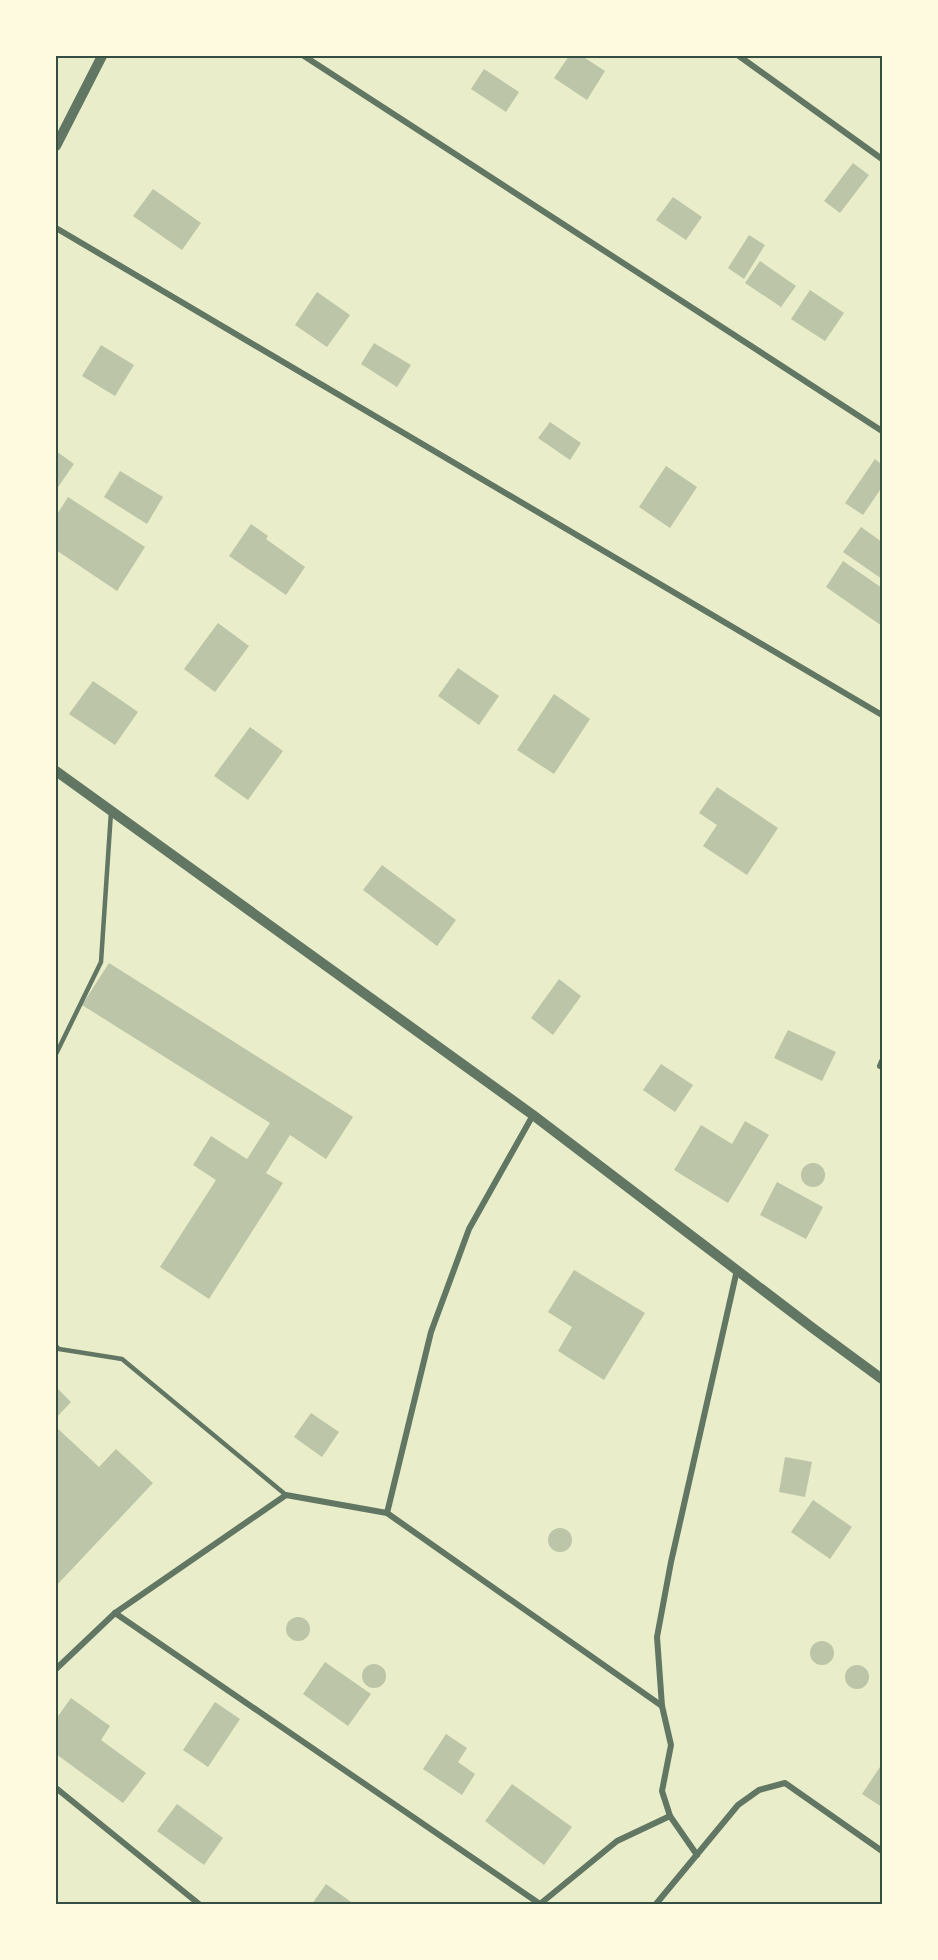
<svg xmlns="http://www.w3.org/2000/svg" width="938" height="1960" viewBox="0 0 938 1960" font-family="Raleway,sans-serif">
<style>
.building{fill:#bcc5a7}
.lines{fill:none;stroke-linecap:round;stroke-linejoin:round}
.service{stroke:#617663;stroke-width:4.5}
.minor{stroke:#617663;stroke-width:6}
.tertiary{stroke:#617663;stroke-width:10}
.neatline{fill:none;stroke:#344e41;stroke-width:2}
</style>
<rect width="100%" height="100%" fill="#e9edc9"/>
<g class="building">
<path d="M569,56H582L605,71L587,100L554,78Z"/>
<path d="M484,69L519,92L506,112L471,89Z"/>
<path d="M853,163L869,175L840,213L824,201Z"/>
<path d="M153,189L201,223L182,250L133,216Z"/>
<path d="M673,197L702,217L686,240L656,220Z"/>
<path d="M749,235L765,245L744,279L728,268Z"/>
<path d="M760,261L796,286L781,307L745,283Z"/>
<path d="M810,290L844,313L825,341L791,319Z"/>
<path d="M317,292L350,315L327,347L295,325Z"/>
<path d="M374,343L411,365L397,387L361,364Z"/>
<path d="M101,345L134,365L115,396L82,376Z"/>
<path d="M550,422L581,443L570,460L538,438Z"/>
<path d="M56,451L74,464L56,490Z"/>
<path d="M875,459L882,465V487L863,515L845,503Z"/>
<path d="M666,466L697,487L670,528L639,507Z"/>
<path d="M120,471L163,497L147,524L104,497Z"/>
<path d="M68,497L145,547L117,591L56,550V516Z"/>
<path d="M251,524L268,536L266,539L305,567L286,595L229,556Z"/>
<path d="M861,527L882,542V579L843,552Z"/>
<path d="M843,561L882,588V626L826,587Z"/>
<path d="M218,623L249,646L215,692L184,669Z"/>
<path d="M458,668L499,696L479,725L438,696Z"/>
<path d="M93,681L138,712L115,745L69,714Z"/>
<path d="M554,694L590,719L554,774L517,750Z"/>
<path d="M250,727L283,751L248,800L214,776Z"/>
<path d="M717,787L778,828L747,875L703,846L717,825L699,813Z"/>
<path d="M382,865L456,920L437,946L363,890Z"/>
<path d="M109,963L353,1117L326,1159L290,1135L266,1173L283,1183L209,1299L160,1267L216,1180L193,1165L211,1136L247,1159L270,1123L82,1005Z"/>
<path d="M559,979L581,996L553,1035L531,1018Z"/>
<path d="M788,1030L836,1052L822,1081L774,1058Z"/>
<path d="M661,1064L693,1085L675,1112L643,1090Z"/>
<path d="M745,1121L769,1135L728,1203L674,1170L701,1125L732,1144Z"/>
<circle cx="813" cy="1175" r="12"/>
<path d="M777,1182L823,1207L806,1239L760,1215Z"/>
<path d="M574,1270L645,1313L604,1380L558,1351L572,1327L548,1312Z"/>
<path d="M56,1387L71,1402L56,1418Z"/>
<path d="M311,1413L339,1432L322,1457L294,1437Z"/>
<path d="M56,1427L99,1467L116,1449L153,1483L56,1586Z"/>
<path d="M785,1457L812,1462L805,1497L779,1492Z"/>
<path d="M813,1500L852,1527L830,1559L791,1532Z"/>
<circle cx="560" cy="1540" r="12"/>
<circle cx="298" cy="1629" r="12"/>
<circle cx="822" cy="1653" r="12"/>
<path d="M325,1662L371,1694L348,1726L303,1694Z"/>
<circle cx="374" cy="1676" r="12"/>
<circle cx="857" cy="1677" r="12"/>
<path d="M71,1698L110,1726L101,1740L146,1773L123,1803L56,1754V1719Z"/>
<path d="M215,1702L240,1719L208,1767L183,1750Z"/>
<path d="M446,1734L467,1748L458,1762L475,1774L462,1795L423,1769Z"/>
<path d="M882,1764V1807L862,1794Z"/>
<path d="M512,1784L572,1827L544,1865L485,1821Z"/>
<path d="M177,1804L223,1838L204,1865L157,1831Z"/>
<path d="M326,1884L354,1904H312Z"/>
</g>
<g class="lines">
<g class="service">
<path d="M56,1054L101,962L111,812"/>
<path d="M56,1346L59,1349L122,1359L286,1495"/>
</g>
<g class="minor">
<path d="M304,56L882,431"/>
<path d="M739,56L882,159"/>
<path d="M56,228L882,715"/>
<path d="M880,1066L882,1061"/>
<path d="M387,1513L662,1706"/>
<path d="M115,1613L540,1904"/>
<path d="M56,1669L115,1613L286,1495L387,1513L431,1332L469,1229L533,1115"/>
<path d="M56,1788L199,1904"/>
<path d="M697,1855L670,1816L662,1791L671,1745L662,1706L657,1637L671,1562L737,1270"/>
<path d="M540,1904L617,1841L670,1816"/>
<path d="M656,1904L738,1805L759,1790L785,1783L882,1851"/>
</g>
<g class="tertiary">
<path d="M56,146L102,56"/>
<path d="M56,771L533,1115L814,1329L882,1379"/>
</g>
</g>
<rect width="938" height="1960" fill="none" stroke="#fefae0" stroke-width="114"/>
<rect x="57" y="57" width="824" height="1846" class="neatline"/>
</svg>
